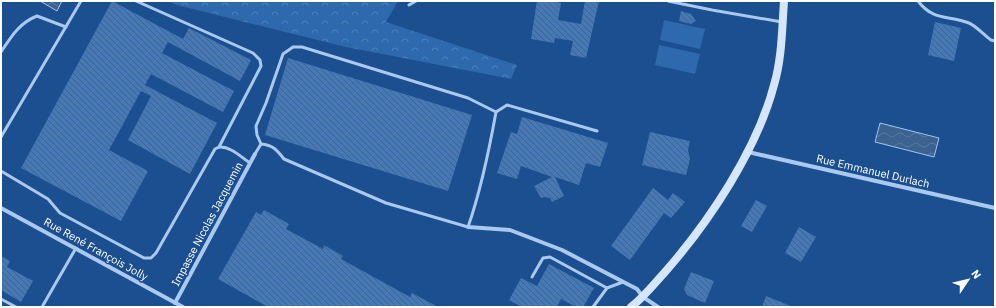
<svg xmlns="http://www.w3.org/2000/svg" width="996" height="308" viewBox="0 0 996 308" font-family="'IBM Plex Sans',sans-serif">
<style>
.green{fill:#2e69ad}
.forest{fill:url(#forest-crowns)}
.water{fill:url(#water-waves);stroke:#9cc4f0}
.building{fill:url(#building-back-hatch)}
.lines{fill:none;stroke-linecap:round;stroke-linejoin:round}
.lane{stroke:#a9c9ee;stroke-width:3}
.street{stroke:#a9c9ee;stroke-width:4}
.secondary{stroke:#d6e6fa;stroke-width:8}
.labels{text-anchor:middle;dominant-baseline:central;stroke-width:3;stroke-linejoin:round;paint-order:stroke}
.street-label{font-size:11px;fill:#fff;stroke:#1b4f8f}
</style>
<defs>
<pattern id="forest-crowns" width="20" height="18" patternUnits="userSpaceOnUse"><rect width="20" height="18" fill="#2e69ad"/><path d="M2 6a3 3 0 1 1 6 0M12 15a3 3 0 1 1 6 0" fill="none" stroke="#4d80b9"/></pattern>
<pattern id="water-waves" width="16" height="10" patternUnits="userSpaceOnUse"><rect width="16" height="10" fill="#3c6290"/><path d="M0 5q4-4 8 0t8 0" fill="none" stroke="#597aa1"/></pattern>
<pattern id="building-back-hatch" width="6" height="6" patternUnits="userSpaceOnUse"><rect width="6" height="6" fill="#4478b7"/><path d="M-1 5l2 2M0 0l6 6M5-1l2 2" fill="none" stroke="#486282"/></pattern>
</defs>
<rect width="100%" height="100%" fill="#1b4f8f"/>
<g class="green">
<path d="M664,20L705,29L700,49L660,40Z"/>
<path d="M659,45L700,54L695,74L655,65Z"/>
</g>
<path class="forest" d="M167,1H398L386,22L517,65L511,79L346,47L177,5Z"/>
<g class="water">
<path d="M40,1H62L57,11Z"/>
<path d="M880,123L939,138L934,157L875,142Z"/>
</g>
<g class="building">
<path d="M112,1L183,39L189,28L251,60L240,81L168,42L162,53L234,91L223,112L151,74L145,85L217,123L190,174L128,140L151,96L141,91L109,150L148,171L121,221L21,168Z"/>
<path d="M537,1H552L561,3L558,20L581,24L585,1H599L586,58L570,55L573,41L555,38L554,43L531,39Z"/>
<path d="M681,11L691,14L696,21L691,24L679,21Z"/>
<path d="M935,22L961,28L954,61L928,55Z"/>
<path d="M288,58L472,115L448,191L265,135Z"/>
<path d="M522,117L608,143L600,167L586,163L579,185L555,177L564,196L552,202L550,198L544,197L541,198L534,186L552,177L521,166L517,179L497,173L511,132L517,134Z"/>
<path d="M650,132L690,141L688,150L690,159L686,175L642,165Z"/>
<path d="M653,188L668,200L673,193L685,202L671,218L664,213L630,260L611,246Z"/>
<path d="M756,200L767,206L752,232L741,226Z"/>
<path d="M264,210L289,224L286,229L323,249L324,245L343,256L341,259L410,297L412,293L438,307H268L218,279L256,212L261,215Z"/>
<path d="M799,227L816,237L801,262L785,253Z"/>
<path d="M1,256L10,261L7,267L33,281L21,302L1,290Z"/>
<path d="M549,264L594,288L583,307H576L561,299L557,307H522L509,300L521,278L537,286Z"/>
<path d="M691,272L714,281L705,303L687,295L684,289Z"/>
<path d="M766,296L793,307H762Z"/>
</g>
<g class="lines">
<g class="lane">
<path d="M668,1L712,10L782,22"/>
<path d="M918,1C933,21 948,15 969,23C976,26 984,35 991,40L995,41"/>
<path d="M409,5L416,1"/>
<path d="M1,52C11,37 19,23 37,16L66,27"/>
<path d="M1,137L81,1"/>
<path d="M261,144L257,135L256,126L266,103L283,54L293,47H302L468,98L496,112"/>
<path d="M219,147C230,146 241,157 250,163"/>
<path d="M255,154L261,144C273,145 277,150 284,159L386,203L468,227C481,190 489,151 496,112L507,105L597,131"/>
<path d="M1,171L48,199L60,213L144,258H151L156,253L215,149L219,147L261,66L260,60L253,53L136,1"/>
<path d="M532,277L543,258L550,257L607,288L623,282"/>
<path d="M1,299L16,307"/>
<path d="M42,307L76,248"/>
<path d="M593,307L607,288"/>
</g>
<g class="street">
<path d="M748,152L995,208"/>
<path d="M1,208L183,307"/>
<path d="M468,227L510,230L562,250L637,289L643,297L658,307"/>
<path d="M175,303L255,154"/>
</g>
<path class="secondary" d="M631,307C644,297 654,284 665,272C709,222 757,150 774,85C782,58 782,29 784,1"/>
</g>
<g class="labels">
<g class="street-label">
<text transform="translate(873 171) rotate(13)">Rue Emmanuel Durlach</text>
<text transform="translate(207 224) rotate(-62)">Impasse Nicolas Jacquemin</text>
<text transform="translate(96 249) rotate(29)">Rue René François Jolly</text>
</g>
</g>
<rect width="996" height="308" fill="none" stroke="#ffffff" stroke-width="4"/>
<g transform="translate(968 280) rotate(55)" stroke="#1b4f8f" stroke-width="3" paint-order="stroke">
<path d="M0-3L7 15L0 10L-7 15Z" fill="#ffffff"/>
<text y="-6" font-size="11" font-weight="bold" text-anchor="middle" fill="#ffffff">N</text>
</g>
</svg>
